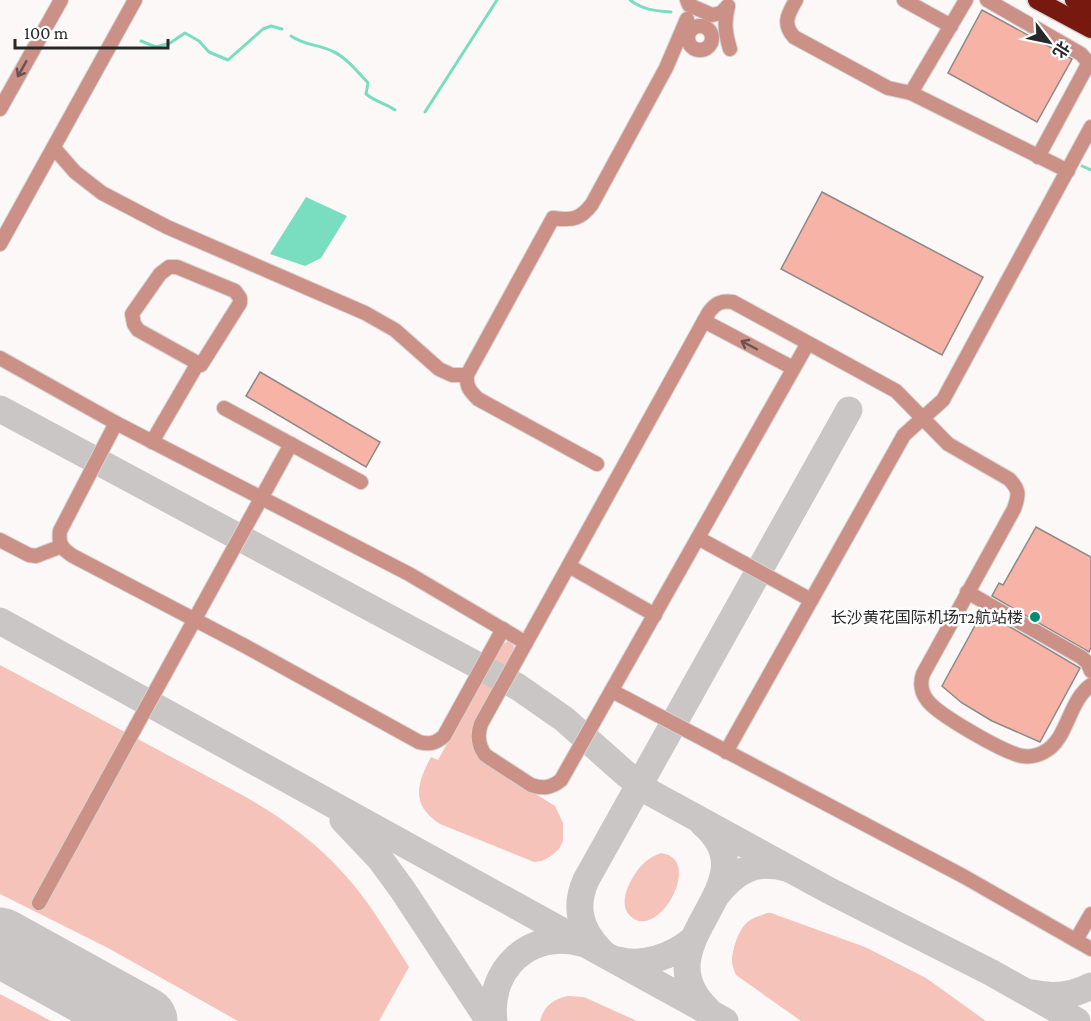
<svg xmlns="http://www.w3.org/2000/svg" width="1091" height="1021" viewBox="0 0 1091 1021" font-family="'Crimson Pro','Noto Sans SC',serif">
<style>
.green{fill:#f5c3ba}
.water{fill:#79ddc0}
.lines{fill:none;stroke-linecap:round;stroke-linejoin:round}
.stream{stroke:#79ddc0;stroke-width:3}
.taxiway{stroke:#cac6c6;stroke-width:27}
.runway{stroke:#cac6c6;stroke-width:69}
.building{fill:#f8b3a7;stroke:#8d8989;stroke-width:1.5}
.minor-casing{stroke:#d6d3d2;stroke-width:16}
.highway-casing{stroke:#d6d3d2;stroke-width:21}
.minor{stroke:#cb9086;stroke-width:14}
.highway{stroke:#781910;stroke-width:18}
.oneway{stroke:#6a524e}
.poi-dot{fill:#088b71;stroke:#fff;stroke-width:2}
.labels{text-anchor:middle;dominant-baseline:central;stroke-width:5;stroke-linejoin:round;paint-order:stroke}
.poi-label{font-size:16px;fill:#292828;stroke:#fff;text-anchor:end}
</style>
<rect width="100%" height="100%" fill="#fcf8f7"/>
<g class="green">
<path d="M508,641L512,642L514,647V651L473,725C469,739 474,750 483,761L555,806L563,823V841L559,849L551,856L542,861L534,862L440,824C410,805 417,783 431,757L438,760L501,645Z"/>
<path d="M0,665L244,796C281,817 317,843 345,875C369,901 387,933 406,962L409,967L379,1021H238L108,948L0,894Z"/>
<path d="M661,853C664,854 668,854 670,856C696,870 660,934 634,919C613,906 632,874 645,862C650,858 655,855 661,853Z"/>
<path d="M767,913H771L865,947L926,978L986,1021H801L736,975C734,970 732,966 732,961C732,950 739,927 749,921C754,917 761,916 767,913Z"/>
<path d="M0,994L51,1021H0Z"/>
<path d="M568,996L584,997L637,1021H540C544,1006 553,999 568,996Z"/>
</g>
<path class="water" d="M306,197L347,216L321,258L305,266L270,254Z"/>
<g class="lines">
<g class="stream">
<path d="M630,0C643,10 656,11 671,12"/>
<path d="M291,36C306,46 317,44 332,51C346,57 358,72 368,83L366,94C376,102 384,103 395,110"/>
<path d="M141,41L156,47L170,43L185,33L199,41L209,52L228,60L263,29L271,26L282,29"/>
<path d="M425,112L497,0"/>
<path d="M1082,166L1091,170"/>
</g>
<g class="taxiway">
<path d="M0,409L518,687L564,719L626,774L651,793L828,890L992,973L1077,1021"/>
<path d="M0,621L725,1021"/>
<path d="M343,820L380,859L402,889L489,1021"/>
<path d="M703,824C775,885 637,943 708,1010"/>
<path d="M716,896C734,872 755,859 786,868"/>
<path d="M601,951C580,930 574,907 586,880L849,410"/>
<path d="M618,960C642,967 673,956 692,940"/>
<path d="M1032,993C1053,998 1072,996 1091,986"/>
<path d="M494,1021C487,970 530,929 581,943"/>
</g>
<path class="runway" d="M0,942L143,1021"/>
</g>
<g class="building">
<path d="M982,10L1072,59L1037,122L948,73Z"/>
<path d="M822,192L983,277L942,355L781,269Z"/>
<path d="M260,372L380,442L366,467L246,396Z"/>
<path d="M1036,527L1091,557V647L1089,652L992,596L999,583L1003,585Z"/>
<path d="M983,611L1080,668L1040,742L992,721L962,703L942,686Z"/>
</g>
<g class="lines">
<defs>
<g id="minor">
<path d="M687,0L689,5L712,15L721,13L728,6"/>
<path d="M796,0C788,14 782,24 794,37L888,88L911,93L1068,171"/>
<path d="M904,0L951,26"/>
<path d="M987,0L1081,54L1088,62L1086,68L1038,157"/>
<path d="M728,6C724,23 725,32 730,49"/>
<circle cx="700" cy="38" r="12"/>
<path d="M911,93L966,0"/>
<path d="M0,109L61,0"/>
<path d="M54,148L75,172L102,193L167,227L365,313L395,330L439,369L452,375H467"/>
<path d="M0,244L135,0"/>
<path d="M169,267H177L235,291L240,298V303L201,365L138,330L134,324L132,314L160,274Z"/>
<path d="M704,321L793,368"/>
<path d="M808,343L561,780C551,788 543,789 531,785L485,755C478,745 477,735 481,724L709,312C716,303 722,300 733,302L896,391L948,444L1009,479C1020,490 1019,495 1014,509L923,674C920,683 921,692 927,700C938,715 1003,752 1022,756C1029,757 1037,756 1044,752C1068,740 1068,701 1091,685"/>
<path d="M0,358L116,423L409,574L526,643"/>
<path d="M224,408L361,482"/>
<path d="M116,423L60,531C58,544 62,549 73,556L245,646L419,742C430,745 436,743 444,736L503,629"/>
<path d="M152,442L198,363"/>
<path d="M597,464L478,399C470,391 466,387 467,375L553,218C572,221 581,219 592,204L666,68L687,19"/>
<path d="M698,538L811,600"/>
<path d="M0,540L29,555L36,556L62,546"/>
<path d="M569,566L655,615"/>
<path d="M967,592L1081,657L1087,662L1091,671"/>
<path d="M612,691L963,876L1091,949"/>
<path d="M726,752L904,435L943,400L1091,127"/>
<path d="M39,903L291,444"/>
<path d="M1076,940L1091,914"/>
</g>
<g id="highway">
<path d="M1037,0L1091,29"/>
<path d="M1074,0L1091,10"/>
</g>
</defs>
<use href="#minor" class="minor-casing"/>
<use href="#highway" class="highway-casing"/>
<use href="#minor" class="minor"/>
<use href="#highway" class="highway"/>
</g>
<defs><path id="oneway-shaft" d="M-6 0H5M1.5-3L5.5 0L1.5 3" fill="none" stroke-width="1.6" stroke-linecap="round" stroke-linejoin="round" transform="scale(1.5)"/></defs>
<g class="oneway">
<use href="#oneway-shaft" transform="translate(22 69) rotate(119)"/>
<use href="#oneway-shaft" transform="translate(749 345) rotate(-152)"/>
</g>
<circle class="poi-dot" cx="1035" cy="617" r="6"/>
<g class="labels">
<g class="poi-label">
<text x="1023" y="617">长沙黄花国际机场T2航站楼</text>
</g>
</g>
<g transform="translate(1049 42) rotate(122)" stroke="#ffffff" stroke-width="4.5" paint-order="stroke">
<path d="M0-4.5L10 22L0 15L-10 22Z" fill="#292828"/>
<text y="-9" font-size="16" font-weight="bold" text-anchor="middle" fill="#292828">北</text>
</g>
<path d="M15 39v9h153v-9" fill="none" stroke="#292828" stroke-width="3"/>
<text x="24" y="39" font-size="18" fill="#292828" stroke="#ffffff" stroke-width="4.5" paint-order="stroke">100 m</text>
</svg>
